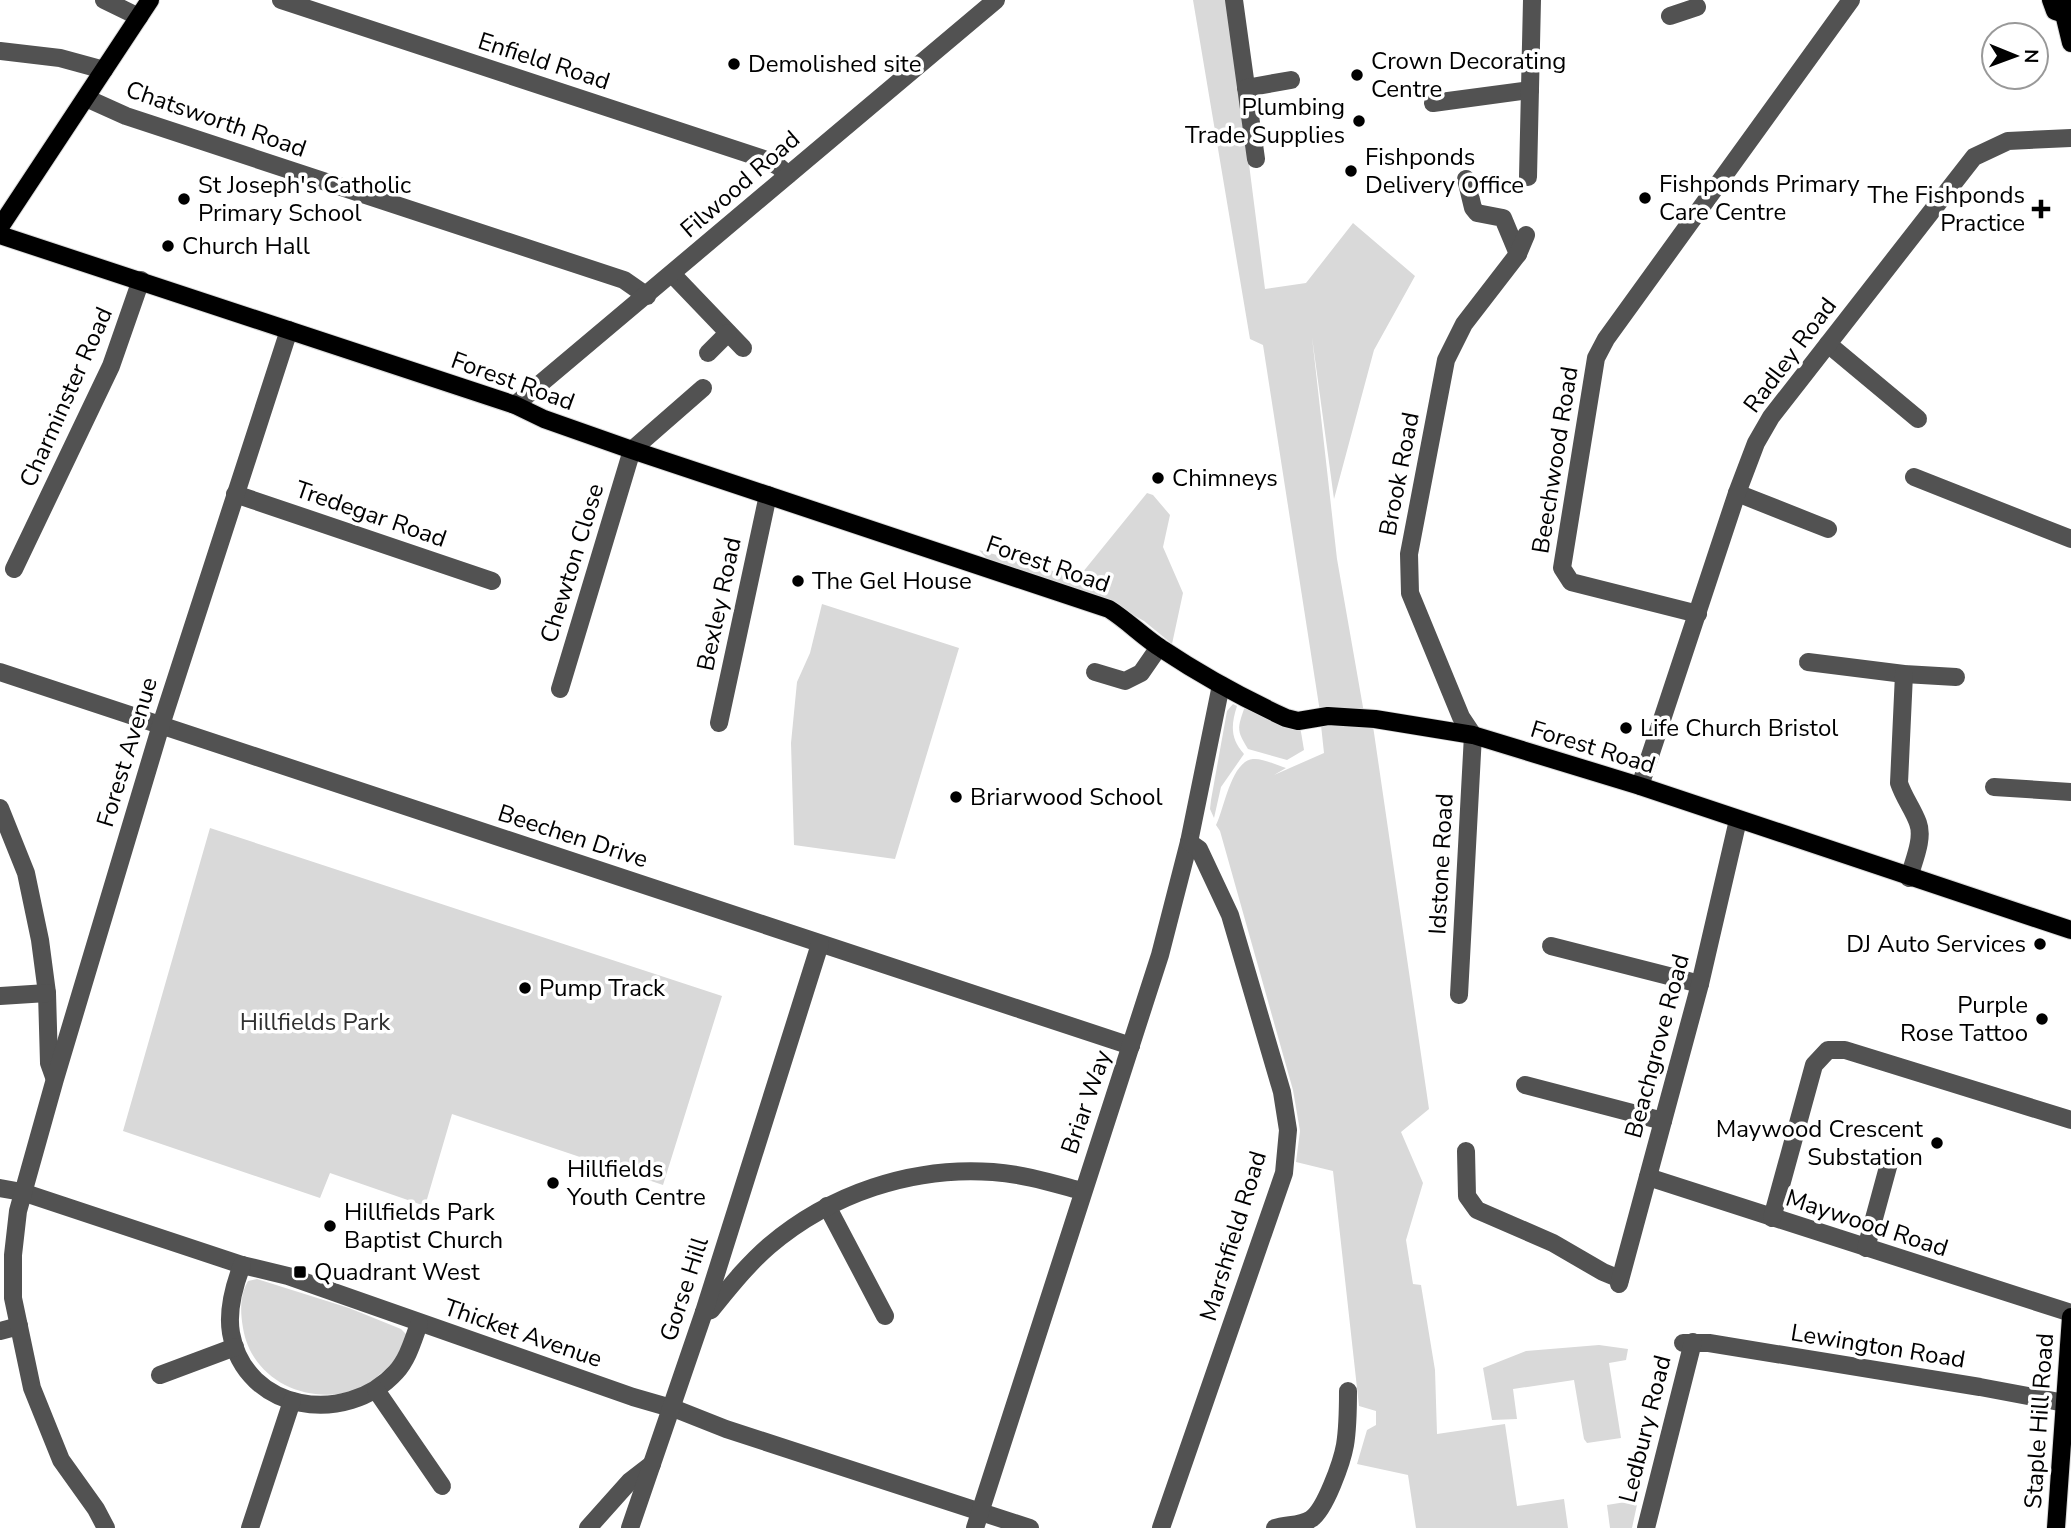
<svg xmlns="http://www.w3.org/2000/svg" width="2071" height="1528" viewBox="0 0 2071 1528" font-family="'Nunito Sans',sans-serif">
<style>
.green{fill:#d9d9d9}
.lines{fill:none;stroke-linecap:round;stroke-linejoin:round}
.major-casing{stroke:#dbdbdb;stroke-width:20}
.minor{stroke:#525252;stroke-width:18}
.major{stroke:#000;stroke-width:18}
.poi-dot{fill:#000;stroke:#fff;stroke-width:2.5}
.labels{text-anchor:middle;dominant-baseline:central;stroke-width:7;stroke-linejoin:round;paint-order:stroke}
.street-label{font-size:24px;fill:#000;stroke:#fff}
.poi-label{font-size:24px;fill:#000;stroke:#fff;text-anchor:start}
.park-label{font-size:24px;fill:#303030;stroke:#fff}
</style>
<rect width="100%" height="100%" fill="#fff"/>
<g class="green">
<path d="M1193,0H1228L1265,289L1306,283L1353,223L1415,276L1374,350L1334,499L1312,337L1337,559L1364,713L1320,712L1263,345L1250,339Z"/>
<path d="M1147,493L1153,495L1170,515L1163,547L1183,593L1172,644L1144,621L1128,612L1002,567L987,559L979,550L1078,578Z"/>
<path d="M822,604L959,648L895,859L794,845L791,743L797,682L810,653Z"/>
<path d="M1233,704L1237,706C1231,725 1230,738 1244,754L1221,787L1214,818L1210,809L1211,800L1227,711Z"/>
<path d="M1249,708L1300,726L1304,750L1287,760L1248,749C1237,731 1237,729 1244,709Z"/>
<path d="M1321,725L1373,726L1429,1109L1401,1132L1423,1183L1406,1240L1413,1284L1421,1285L1435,1370L1437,1434L1505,1424L1517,1506L1564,1499L1568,1528H1416L1408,1475L1357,1464L1367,1430L1376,1425V1411L1359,1406L1333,1171L1296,1162L1300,1131L1293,1090L1220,831L1216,825C1224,810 1231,761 1253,759C1262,758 1276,765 1286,768L1274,775L1324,753Z"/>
<path d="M210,828L722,996L663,1185L452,1114L425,1206L330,1173L320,1198L123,1131Z"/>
<path d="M257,1279L349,1308L401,1329L406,1334C407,1347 395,1362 385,1370C377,1376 369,1386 359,1389C310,1407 252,1382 243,1328C240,1311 240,1295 248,1281Z"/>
<path d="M1599,1345L1628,1349L1626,1360L1609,1363L1621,1438L1587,1443L1584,1439L1574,1380L1513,1389L1517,1419L1492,1420L1483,1368L1526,1351Z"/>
<path d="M1638,1500L1632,1528H1610L1607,1505Z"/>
</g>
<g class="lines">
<defs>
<g id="major">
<path d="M2051,0L2055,11L2064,14"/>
<path d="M2065,0L2068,7L2064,14L2071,43"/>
<path d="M0,227L150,0"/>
<path d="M0,235L515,405L544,419L632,450L1109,609C1128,621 1143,637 1162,649C1201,675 1243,698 1286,718L1298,721L1328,716L1375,719L1473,735L1640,786L2071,930"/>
<path d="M2056,1528L2071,1317"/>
</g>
</defs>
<use href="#major" class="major-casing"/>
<g class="minor">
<path d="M104,0L139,17"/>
<path d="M281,0L761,158L778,166L788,175"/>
<path d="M1234,0L1256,159"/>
<path d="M1670,16L1697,7"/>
<path d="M0,51L60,58L104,70"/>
<path d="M1246,88L1291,80"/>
<path d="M86,98L126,116L624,280L647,296"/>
<path d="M1433,103L1530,90"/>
<path d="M1528,177L1532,0"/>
<path d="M1466,179L1473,208L1477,213L1503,218L1518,254"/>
<path d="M673,275L743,348"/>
<path d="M1828,344L1918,419"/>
<path d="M708,353L728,333"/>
<path d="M515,405L996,0"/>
<path d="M1914,477L2071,539"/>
<path d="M1737,493L1828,529"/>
<path d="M235,494L492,581"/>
<path d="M14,569L111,366L141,280"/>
<path d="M1698,614L1571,582L1562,568L1596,358L1606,339L1851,0"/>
<path d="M1808,662L1904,674L1956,677"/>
<path d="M0,672L1131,1046"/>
<path d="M1095,672L1125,681L1141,673L1159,647"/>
<path d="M1904,674L1899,783C1904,798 1913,809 1918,823C1924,839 1913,862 1909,878"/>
<path d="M560,689L632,450L703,388"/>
<path d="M719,723L768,495"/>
<path d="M1640,786L1737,493L1756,443L1771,417L1974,157L2008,141L2071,138"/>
<path d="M1994,787L2071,792"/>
<path d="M0,808L26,873L40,940L47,993L49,1063L54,1077"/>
<path d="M1551,946L1700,984"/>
<path d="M1459,995L1473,735L1461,717L1410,593L1409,554L1446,360L1464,324L1518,254L1526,235"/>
<path d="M0,996L47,993"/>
<path d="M1525,1085L1663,1121"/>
<path d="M1466,1151L1467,1196L1477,1210L1553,1243L1603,1272L1620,1279"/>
<path d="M1648,1177L2071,1313"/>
<path d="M0,1188L22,1192L242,1265L288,1276L633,1397L678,1410L726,1429L1030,1528"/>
<path d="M827,1206L885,1316"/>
<path d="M1772,1218L1814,1065L1828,1050H1845L2071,1120"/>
<path d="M1866,1248L1891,1156"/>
<path d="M242,1265C234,1286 227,1310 231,1333C245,1412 346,1427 396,1372C408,1359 413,1340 419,1324"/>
<path d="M1619,1284L1700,984L1738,820"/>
<path d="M704,1312L711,1310C729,1288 747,1265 769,1246C830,1194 912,1166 993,1172C1023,1174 1052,1183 1082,1191"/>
<path d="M0,1331L19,1326"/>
<path d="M1683,1343H1709L1980,1387L2065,1403"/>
<path d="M160,1375L235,1347"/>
<path d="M376,1390L442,1486"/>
<path d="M106,1528L96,1509L61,1460L32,1388L13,1298V1255L18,1211L55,1079L161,725L289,330"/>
<path d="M250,1528L292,1401"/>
<path d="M588,1528L630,1481L652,1464"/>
<path d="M630,1528L704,1312L820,944"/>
<path d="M975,1528L1160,955L1189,842L1221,685"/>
<path d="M1161,1528L1284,1173L1288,1130L1282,1092L1230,915L1199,849L1189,842"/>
<path d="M1275,1528C1286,1524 1301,1526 1311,1519C1325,1510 1342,1462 1345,1445C1348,1427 1348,1409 1348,1391"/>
<path d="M1646,1528L1693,1342"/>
</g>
<use href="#major" class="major"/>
</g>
<g class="poi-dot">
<circle cx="734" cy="64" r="7"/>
<circle cx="1357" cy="75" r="7"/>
<circle cx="1359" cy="121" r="7"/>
<circle cx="1351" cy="171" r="7"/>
<circle cx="1645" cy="198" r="7"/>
<circle cx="184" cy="199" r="7"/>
<path d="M2037.5 198.5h7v7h7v7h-7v7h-7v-7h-7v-7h7z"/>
<circle cx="168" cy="246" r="7"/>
<circle cx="1158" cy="478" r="7"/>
<circle cx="798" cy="581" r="7"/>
<circle cx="1626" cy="728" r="7"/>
<circle cx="956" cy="797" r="7"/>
<circle cx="2040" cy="944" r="7"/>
<circle cx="525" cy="988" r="7"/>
<circle cx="2042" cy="1019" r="7"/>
<circle cx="1937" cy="1143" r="7"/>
<circle cx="553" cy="1183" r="7"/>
<circle cx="330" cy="1226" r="7"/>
<rect x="293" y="1265" width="14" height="14" rx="3.5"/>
</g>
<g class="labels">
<g class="street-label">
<text transform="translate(544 61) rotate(18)">Enfield Road</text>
<text transform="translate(216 119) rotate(19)">Chatsworth Road</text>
<text transform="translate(740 184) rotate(-41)">Filwood Road</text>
<text transform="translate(1790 355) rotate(-53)">Radley Road</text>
<text transform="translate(513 381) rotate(20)">Forest Road</text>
<text transform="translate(66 397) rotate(-66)">Charminster Road</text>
<text transform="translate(1555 460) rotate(-81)">Beechwood Road</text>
<text transform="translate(1399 474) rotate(-79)">Brook Road</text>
<text transform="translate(371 514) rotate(19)">Tredegar Road</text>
<text transform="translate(572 563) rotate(-73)">Chewton Close</text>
<text transform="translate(1048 564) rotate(19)">Forest Road</text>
<text transform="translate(719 604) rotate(-78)">Bexley Road</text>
<text transform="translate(1593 747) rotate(17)">Forest Road</text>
<text transform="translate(127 752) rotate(-73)">Forest Avenue</text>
<text transform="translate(573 836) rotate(18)">Beechen Drive</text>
<text transform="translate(1441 864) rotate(-87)">Idstone Road</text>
<text transform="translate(1657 1046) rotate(-75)">Beachgrove Road</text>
<text transform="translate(1086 1102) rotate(-71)">Briar Way</text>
<text transform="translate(1867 1223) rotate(18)">Maywood Road</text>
<text transform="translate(1233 1236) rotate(-73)">Marshfield Road</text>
<text transform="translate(684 1289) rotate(-72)">Gorse Hill</text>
<text transform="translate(523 1333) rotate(19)">Thicket Avenue</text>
<text transform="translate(1878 1346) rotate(9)">Lewington Road</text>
<text transform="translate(2039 1421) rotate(-86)">Staple Hill Road</text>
<text transform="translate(1645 1429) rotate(-76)">Ledbury Road</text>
</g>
<g class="poi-label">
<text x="1371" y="61">Crown Decorating<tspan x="1371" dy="28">Centre</tspan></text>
<text x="748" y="64">Demolished site</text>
<text x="1345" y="107" text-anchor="end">Plumbing<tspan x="1345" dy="28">Trade Supplies</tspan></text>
<text x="1365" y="157">Fishponds<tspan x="1365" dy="28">Delivery Office</tspan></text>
<text x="1659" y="184">Fishponds Primary<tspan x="1659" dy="28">Care Centre</tspan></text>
<text x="198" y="185">St Joseph's Catholic<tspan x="198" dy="28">Primary School</tspan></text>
<text x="2025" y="195" text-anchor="end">The Fishponds<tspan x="2025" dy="28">Practice</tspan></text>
<text x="182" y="246">Church Hall</text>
<text x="1172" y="478">Chimneys</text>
<text x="812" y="581">The Gel House</text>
<text x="1640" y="728">Life Church Bristol</text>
<text x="970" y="797">Briarwood School</text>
<text x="2026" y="944" text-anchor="end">DJ Auto Services</text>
<text x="539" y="988">Pump Track</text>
<text x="2028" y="1005" text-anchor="end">Purple<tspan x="2028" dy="28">Rose Tattoo</tspan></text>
<text x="1923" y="1129" text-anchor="end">Maywood Crescent<tspan x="1923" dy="28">Substation</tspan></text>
<text x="567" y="1169">Hillfields<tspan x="567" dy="28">Youth Centre</tspan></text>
<text x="344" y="1212">Hillfields Park<tspan x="344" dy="28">Baptist Church</tspan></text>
<text x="314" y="1272">Quadrant West</text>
</g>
<g class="park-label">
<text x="315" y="1022">Hillfields Park</text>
</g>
</g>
<g transform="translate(2015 56) rotate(91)"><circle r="33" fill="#ffffff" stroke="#999999" stroke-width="2"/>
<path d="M0-5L12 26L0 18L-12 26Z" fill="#000000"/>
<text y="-10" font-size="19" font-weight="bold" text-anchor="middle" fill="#000000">N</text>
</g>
</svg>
